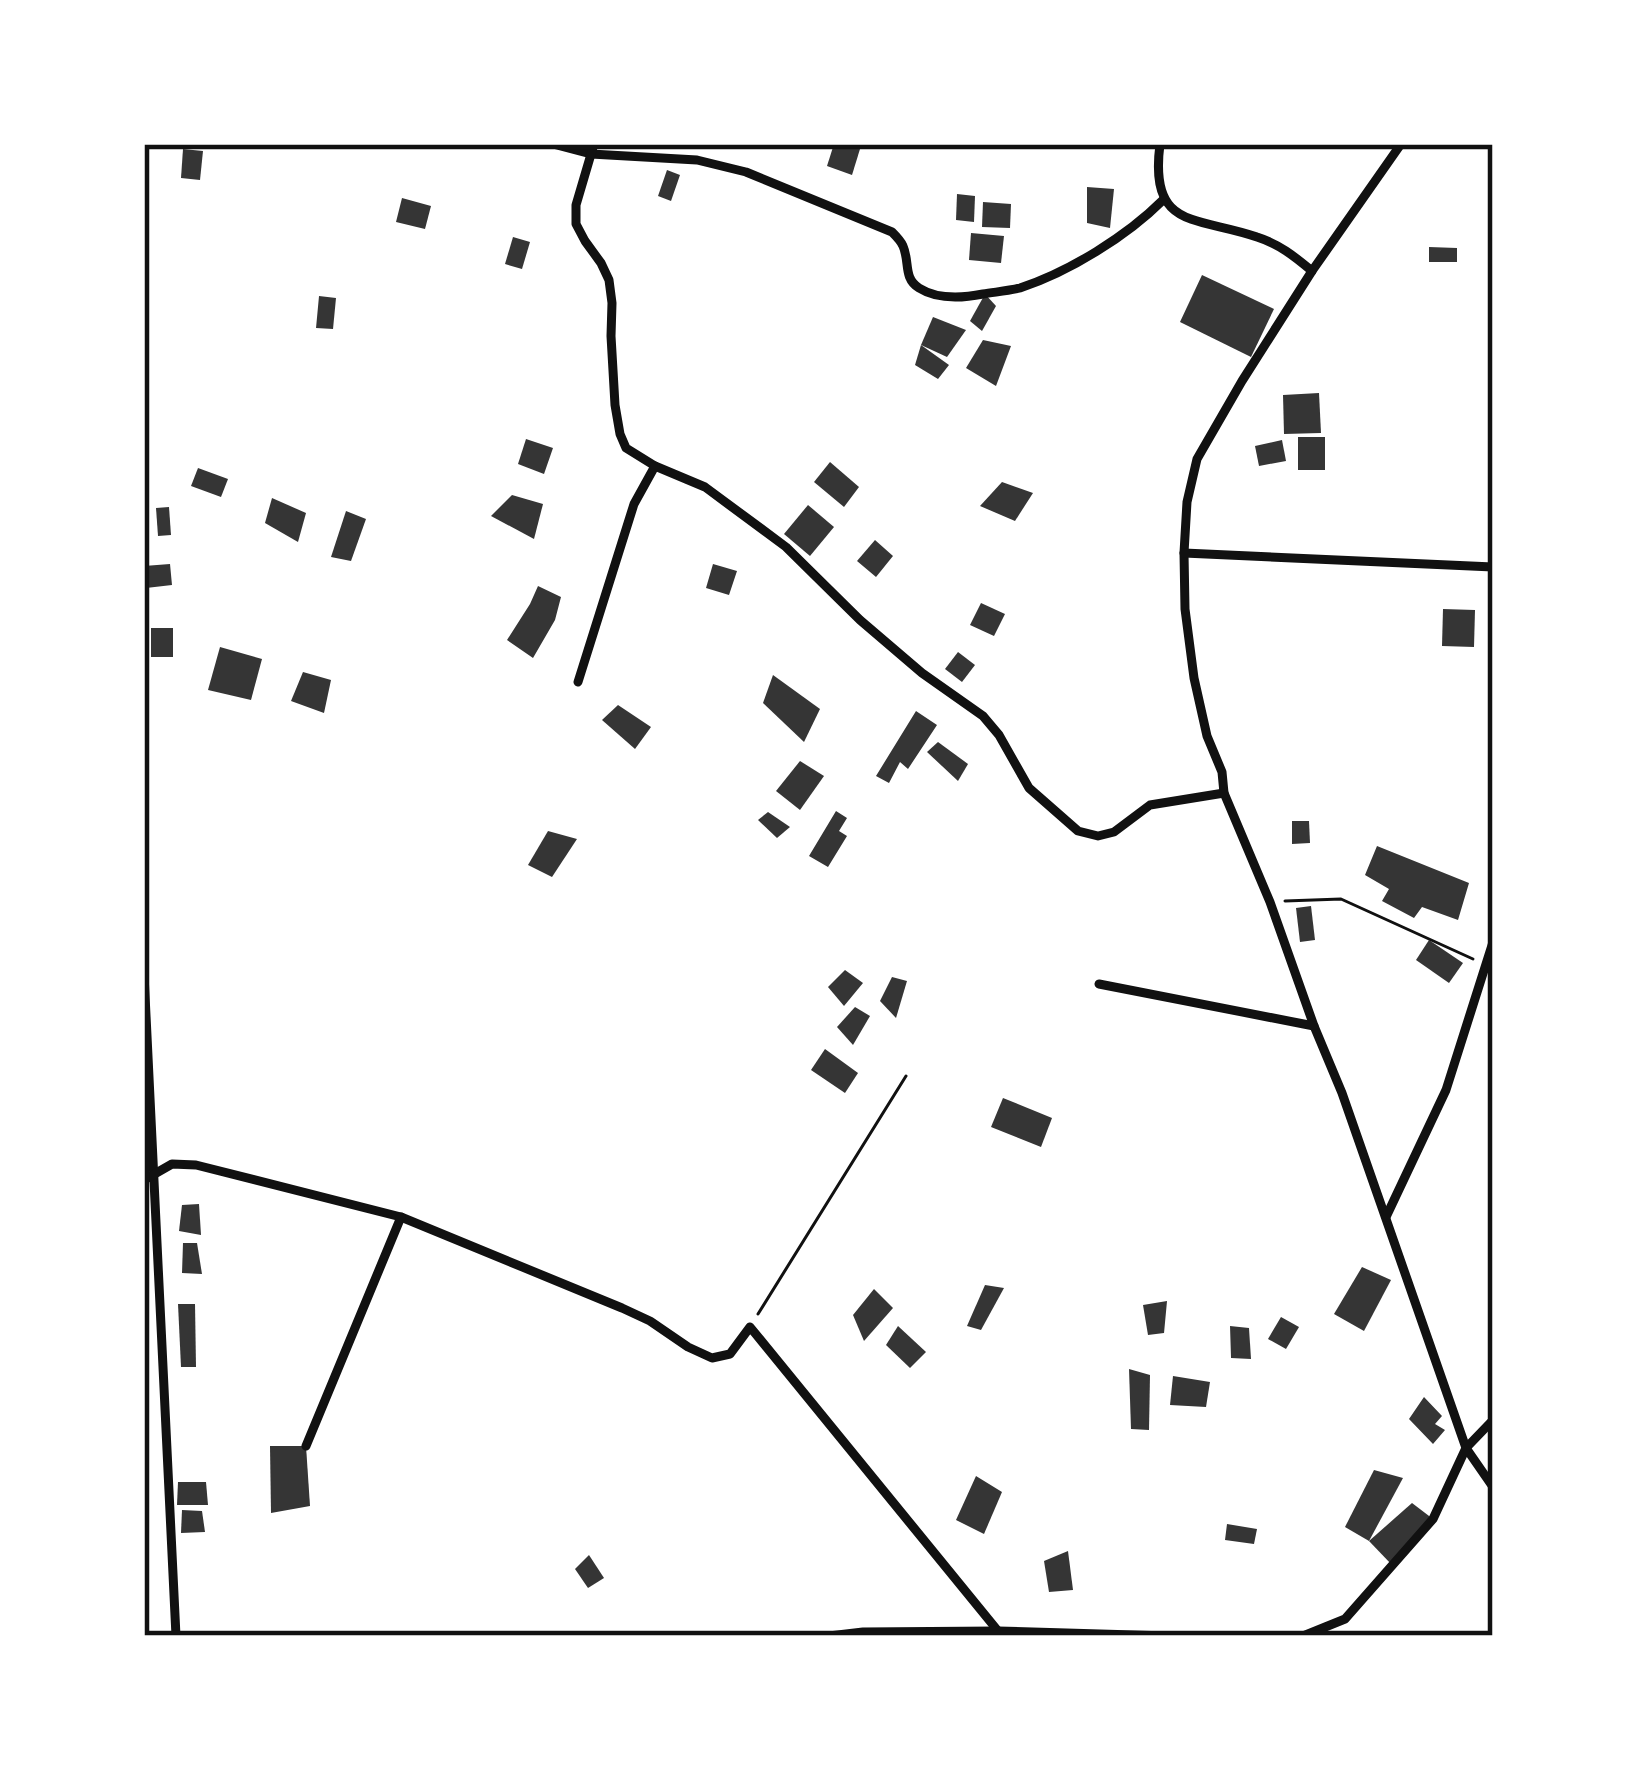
<svg xmlns="http://www.w3.org/2000/svg" width="1637" height="1780" viewBox="0 0 1637 1780" font-family="'IBM Plex Sans',sans-serif">
<style>
.building{fill:#353535}
.lines{fill:none;stroke-linecap:round;stroke-linejoin:round}
.path{stroke:#111;stroke-width:3}
.minor{stroke:#111;stroke-width:9}
.neatline{fill:none;stroke:#111;stroke-width:4.5}
</style>
<rect width="100%" height="100%" fill="#fff"/>
<g class="building">
<path d="M834,144H846L860,149L852,175L827,166Z"/>
<path d="M183,149L203,151L200,180L181,178Z"/>
<path d="M667,170L680,175L671,201L658,196Z"/>
<path d="M1087,187L1114,189L1110,228L1087,223Z"/>
<path d="M957,194L975,196L974,222L956,220Z"/>
<path d="M402,198L431,206L425,229L396,222Z"/>
<path d="M983,202L1011,204L1010,228L982,227Z"/>
<path d="M971,233L1004,236L1001,263L969,260Z"/>
<path d="M513,237L530,242L522,269L505,264Z"/>
<path d="M1429,247L1457,248V262H1429Z"/>
<path d="M1202,275L1274,309L1251,357L1180,322Z"/>
<path d="M985,294L996,306L982,331L970,321Z"/>
<path d="M319,296L336,298L333,329L316,328Z"/>
<path d="M933,317L966,330L947,357L921,345Z"/>
<path d="M983,340L1011,346L996,386L966,368Z"/>
<path d="M921,345L949,365L938,379L915,365Z"/>
<path d="M1319,393L1321,433L1284,434L1283,395Z"/>
<rect x="1298" y="437" width="27" height="33"/>
<path d="M526,439L553,448L544,474L518,464Z"/>
<path d="M1282,440L1286,461L1259,466L1255,446Z"/>
<path d="M830,462L859,487L844,507L814,482Z"/>
<path d="M198,468L228,479L221,497L191,486Z"/>
<path d="M1002,482L1033,493L1015,521L980,506Z"/>
<path d="M512,495L543,504L534,539L491,516Z"/>
<path d="M272,498L306,513L298,542L265,523Z"/>
<path d="M808,505L834,527L810,556L784,534Z"/>
<path d="M169,507L171,535L158,536L156,508Z"/>
<path d="M346,511L366,519L351,561L331,557Z"/>
<path d="M875,540L893,556L876,577L857,561Z"/>
<path d="M170,564L172,585L146,588L144,566Z"/>
<path d="M713,564L737,571L729,595L706,588Z"/>
<path d="M538,586L561,597L555,620L533,658L507,640L530,604Z"/>
<path d="M981,603L1005,614L994,636L970,625Z"/>
<path d="M1443,609L1475,610L1474,647L1442,646Z"/>
<rect x="151" y="628" width="22" height="29"/>
<path d="M220,647L262,659L251,700L208,690Z"/>
<path d="M958,652L975,665L962,682L945,669Z"/>
<path d="M303,672L331,680L324,713L291,701Z"/>
<path d="M773,675L820,709L804,742L763,703Z"/>
<path d="M618,705L651,727L635,749L602,720Z"/>
<path d="M916,711L937,725L908,769L900,762L889,783L876,776Z"/>
<path d="M938,742L968,764L958,781L927,752Z"/>
<path d="M800,761L824,776L800,810L776,791Z"/>
<path d="M836,811L847,818L839,831L847,836L828,867L809,856Z"/>
<path d="M768,812L790,827L777,838L758,820Z"/>
<path d="M1292,821H1309L1310,843L1292,844Z"/>
<path d="M548,831L577,839L552,877L528,865Z"/>
<path d="M1377,846L1469,883L1458,920L1422,907L1414,918L1382,901L1389,889L1365,875Z"/>
<path d="M1311,906L1315,940L1300,942L1296,908Z"/>
<path d="M1429,940L1463,963L1449,983L1416,960Z"/>
<path d="M845,970L863,983L844,1006L828,987Z"/>
<path d="M892,977L907,981L896,1018L880,1001Z"/>
<path d="M855,1007L870,1016L853,1045L837,1027Z"/>
<path d="M825,1049L858,1073L845,1093L811,1070Z"/>
<path d="M1003,1098L1052,1118L1041,1147L991,1127Z"/>
<path d="M199,1204L201,1235L179,1231L182,1205Z"/>
<path d="M183,1243H197L202,1274L182,1273Z"/>
<path d="M1362,1267L1391,1280L1364,1331L1334,1314Z"/>
<path d="M985,1285L1004,1288L981,1330L967,1326Z"/>
<path d="M874,1289L893,1308L864,1341L853,1315Z"/>
<path d="M1167,1301L1164,1333L1148,1335L1143,1305Z"/>
<path d="M178,1304H195L196,1367H181Z"/>
<path d="M1281,1317L1299,1327L1286,1349L1268,1339Z"/>
<path d="M898,1326L926,1352L910,1368L886,1345Z"/>
<path d="M1230,1326L1249,1328L1251,1359L1231,1358Z"/>
<path d="M1129,1369L1150,1375L1149,1430L1131,1429Z"/>
<path d="M1173,1376L1210,1382L1206,1407L1170,1405Z"/>
<path d="M1424,1397L1442,1416L1435,1424L1445,1430L1433,1444L1409,1419Z"/>
<path d="M270,1446H306L310,1506L271,1513Z"/>
<path d="M1374,1470L1403,1478L1369,1541L1345,1527Z"/>
<path d="M976,1476L1002,1492L984,1534L956,1520Z"/>
<path d="M178,1482H206L208,1505H177Z"/>
<path d="M1412,1503L1433,1519L1392,1565L1369,1541Z"/>
<path d="M182,1510L202,1511L205,1532L181,1533Z"/>
<path d="M1227,1524L1257,1529L1254,1544L1225,1540Z"/>
<path d="M1068,1551L1073,1590L1049,1592L1044,1561Z"/>
<path d="M589,1555L604,1578L588,1588L575,1569Z"/>
</g>
<g class="lines">
<g class="path">
<path d="M1285,901L1341,899L1473,959"/>
<path d="M758,1314L906,1076"/>
</g>
<g class="minor">
<path d="M553,144L591,154L697,160L746,172L892,232C896,236 901,241 903,246C910,262 903,278 919,288C938,300 963,298 983,294C995,292 1009,291 1020,288C1069,272 1127,236 1163,200"/>
<path d="M594,144L576,205V224L585,241L601,263L609,280L612,303L611,336L615,405L620,434L626,448L655,466L705,487L786,547L860,620L922,673L983,716L999,735L1029,788L1078,831L1098,836L1114,832L1150,805L1224,793"/>
<path d="M1160,144C1149,230 1196,216 1257,237C1279,244 1294,256 1312,271"/>
<path d="M1401,144L1312,271L1242,381L1197,459L1187,502L1184,553L1185,609L1194,678L1207,736L1222,772L1224,793L1270,902L1314,1026L1342,1093L1466,1448L1493,1487"/>
<path d="M1184,553L1493,567"/>
<path d="M578,682L634,504L655,466"/>
<path d="M144,974L176,1636"/>
<path d="M1099,984L1314,1026"/>
<path d="M144,1180L172,1164L196,1165L401,1217L622,1308L650,1321L688,1347L712,1358L730,1354L750,1327L998,1631"/>
<path d="M1386,1217L1446,1090L1493,942"/>
<path d="M306,1446L401,1217"/>
<path d="M829,1636L863,1632L998,1631L1168,1636"/>
<path d="M1303,1636L1345,1619L1433,1519L1466,1448L1493,1420"/>
</g>
</g>
<rect width="1637" height="1780" fill="none" stroke="#ffffff" stroke-width="294"/>
<rect x="147" y="147" width="1343" height="1486" class="neatline"/>
</svg>
